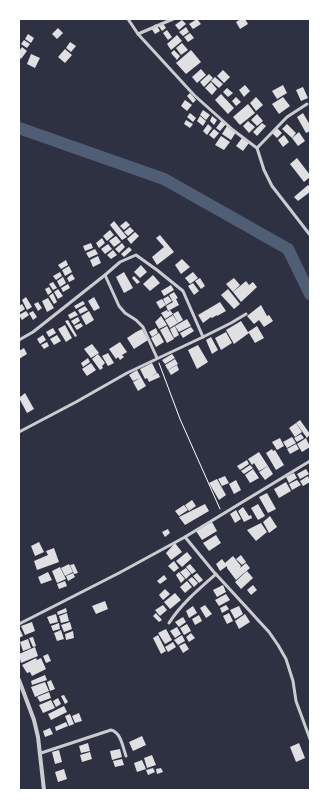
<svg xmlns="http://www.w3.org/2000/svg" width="329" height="809" viewBox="0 0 329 809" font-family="'Fira Sans Condensed',sans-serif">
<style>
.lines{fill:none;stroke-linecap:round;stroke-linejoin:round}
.river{stroke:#4f5d75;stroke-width:12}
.building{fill:#e0e0e3}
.path{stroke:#fff;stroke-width:1}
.minor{stroke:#caccd0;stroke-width:3}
.tertiary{stroke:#caccd0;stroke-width:4}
</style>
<rect width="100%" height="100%" fill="#2d3142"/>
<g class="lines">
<path class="river" d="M19,128L164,179L288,249L310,294"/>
</g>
<g class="building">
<path d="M197,19L201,24L193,29L189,24Z"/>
<path d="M241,19H245L248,24L240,29L236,22Z"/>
<path d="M182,20L186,24L179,30L175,25Z"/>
<path d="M162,22L166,28L162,31L158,25Z"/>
<path d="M156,24L160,31L155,34L151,28Z"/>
<path d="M186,27L189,32L183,36L179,32Z"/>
<path d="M58,28L63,33L57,39L52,34Z"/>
<path d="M167,30L172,37L168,40L163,33Z"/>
<path d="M190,33L194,38L188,42L184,37Z"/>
<path d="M28,34L34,38L31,43L25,39Z"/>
<path d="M177,35L182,41L171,50L167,44Z"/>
<path d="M24,40L30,44L27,48L21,44Z"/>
<path d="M70,42L76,46L71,52L66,48Z"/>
<path d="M182,43L188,50L181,55L176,48Z"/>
<path d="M22,47L27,51L21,59L19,57V51Z"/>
<path d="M65,49L72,55L65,63L58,57Z"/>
<path d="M174,50L180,56L177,60L171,53Z"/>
<path d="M191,50L201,62L186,74L176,63Z"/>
<path d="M31,54L40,58L35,68L27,64Z"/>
<path d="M201,69L206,75L197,83L192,77Z"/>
<path d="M223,70L230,77L224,83L217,76Z"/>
<path d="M209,74L213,78L204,87L200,82Z"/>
<path d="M215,77L223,84L219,88L211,81Z"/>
<path d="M211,82L217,89L212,95L205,88Z"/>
<path d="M245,85L250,91L244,97L239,90Z"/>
<path d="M283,85L287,93L277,99L272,91Z"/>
<path d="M303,87L308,98L301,101L296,90Z"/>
<path d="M227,88L233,93L228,97L223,92Z"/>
<path d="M190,93L196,100L193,103L187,96Z"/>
<path d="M221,94L234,108L228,114L215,100Z"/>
<path d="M236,97L241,102L236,106L232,101Z"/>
<path d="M256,97L263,105L256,111L250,103Z"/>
<path d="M283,97L290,106L279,114L272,104Z"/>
<path d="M185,100L192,105L187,111L181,106Z"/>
<path d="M248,104L255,113L240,125L233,117Z"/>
<path d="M203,110L210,115L206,120L200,115Z"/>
<path d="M190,113L196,118L193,122L187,117Z"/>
<path d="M303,113L310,125V131L306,133L297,117Z"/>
<path d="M257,114L263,121L257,126L251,120Z"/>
<path d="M200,116L206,121L203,126L197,121Z"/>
<path d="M212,116L217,120L214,125L210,121Z"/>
<path d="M186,120L193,124L190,128L184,124Z"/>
<path d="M222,120L227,123L220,131L216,128Z"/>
<path d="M248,121L255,127L249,133L243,126Z"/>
<path d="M262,123L266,126L257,136L253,132Z"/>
<path d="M208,124L212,128L207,135L203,131Z"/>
<path d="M287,124L296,133L292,138L282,129Z"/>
<path d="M227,126L236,132L231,140L222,134Z"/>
<path d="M277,128L282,133L277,138L272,133Z"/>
<path d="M214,129L219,133L214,139L209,135Z"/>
<path d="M299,132L305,141L298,146L292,138Z"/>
<path d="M284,135L289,142L283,147L278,140Z"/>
<path d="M221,136L230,142L224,150L215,145Z"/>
<path d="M242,138L249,143L243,151L236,146Z"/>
<path d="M297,158L310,175V177L304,182L290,164Z"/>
<path d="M308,185L310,187V192L298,201L294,197Z"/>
<path d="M114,221L127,237L122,240L110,225Z"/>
<path d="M126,221L130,225L124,230L120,226Z"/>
<path d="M130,227L134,231L128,236L124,232Z"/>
<path d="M110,230L114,235L107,241L103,236Z"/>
<path d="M135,232L139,236L131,244L127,239Z"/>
<path d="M160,235L174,252L157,265L152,257L164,247L156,238Z"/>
<path d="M116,236L121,242L114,247L109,241Z"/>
<path d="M102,238L105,243L99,248L96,243Z"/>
<path d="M91,243L93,248L85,251L83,246Z"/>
<path d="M122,243L125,247L119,253L115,249Z"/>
<path d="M108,244L112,249L105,254L101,249Z"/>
<path d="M129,247L132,250L124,257L121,254Z"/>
<path d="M95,249L98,254L89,258L86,253Z"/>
<path d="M113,250L117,255L111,259L107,255Z"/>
<path d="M98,256L101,263L93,267L90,260Z"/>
<path d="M182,259L190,267L181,274L175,265Z"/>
<path d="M66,260L68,265L61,269L58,265Z"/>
<path d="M141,265L147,272L140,278L134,272Z"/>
<path d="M69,266L72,272L65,276L62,270Z"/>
<path d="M60,272L62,276L56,280L53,276Z"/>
<path d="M124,272L133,288L124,293L116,277Z"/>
<path d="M193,272L198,278L190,284L185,278Z"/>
<path d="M72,274L75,279L69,282L67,278Z"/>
<path d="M153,275L160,283L150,291L143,284Z"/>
<path d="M134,276L140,282L137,284L132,278Z"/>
<path d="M63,277L66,283L60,287L57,281Z"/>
<path d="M200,278L205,286L201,289L195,281Z"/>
<path d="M234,278L240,285L233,292L226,284Z"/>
<path d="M246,281L249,285L253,282L257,287L241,302L233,292Z"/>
<path d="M53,282L57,288L53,290L49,284Z"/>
<path d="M193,283L199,291L194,295L188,286Z"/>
<path d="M68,284L70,288L63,292L61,288Z"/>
<path d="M171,285L174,290L164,296L161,291Z"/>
<path d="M49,287L52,292L48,295L45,289Z"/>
<path d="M58,289L63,296L58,299L54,292Z"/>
<path d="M228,289L240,304L234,309L221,295Z"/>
<path d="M174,292L178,298L176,299L179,305L168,311L166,306L173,302L169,295Z"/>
<path d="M53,293L57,302L54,304L49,296Z"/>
<path d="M168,296L172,301L166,305L163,299Z"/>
<path d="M26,297L32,307L27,310L22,300Z"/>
<path d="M94,297L100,308L94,311L88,301Z"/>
<path d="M48,298L54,308L47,312L42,301Z"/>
<path d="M162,299L166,305L160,309L156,302Z"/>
<path d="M83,301L85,304L76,309L74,306Z"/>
<path d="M38,302L42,308L38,311L34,304Z"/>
<path d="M220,302L226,311L217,316V315L212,318L211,317L203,323L198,315Z"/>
<path d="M22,304L25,309L19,313V306Z"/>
<path d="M261,305L267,316L269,315L273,321L264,327L259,320L254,324L247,316Z"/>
<path d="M85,306L88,310L80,314L78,310Z"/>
<path d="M167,310L168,312L170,310L173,314L165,319L161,313Z"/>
<path d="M26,311L29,315L22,320L19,315Z"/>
<path d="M33,311L37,317L33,320L29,313Z"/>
<path d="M75,311L78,315L70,319L68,315Z"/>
<path d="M89,311L94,320L86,325L81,316Z"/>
<path d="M178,311L183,320L178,323L173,314Z"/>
<path d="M173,315L178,323L170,328L165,320Z"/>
<path d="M161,316L167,325L159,329L155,322Z"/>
<path d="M78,317L80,321L74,325L71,321Z"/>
<path d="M187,319L191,326L179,332L175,326Z"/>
<path d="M68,320L77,336L75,337L65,321Z"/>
<path d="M241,321L248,332L257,326L264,338L255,343L249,333L234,344L226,330Z"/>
<path d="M81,323L83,326L77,330L74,326Z"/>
<path d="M65,325L72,338L66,342L58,329Z"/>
<path d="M167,326L174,339L167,343L160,330Z"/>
<path d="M175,326L179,335L174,338L170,329Z"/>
<path d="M191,327L194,331L183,338L180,333Z"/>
<path d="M53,328L56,333L49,337L46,332Z"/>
<path d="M156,328L158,333L152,337L149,332Z"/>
<path d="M142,329L148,340L134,349L127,338L136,332L139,339L136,332Z"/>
<path d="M226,332L232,343L221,350L215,338Z"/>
<path d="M159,333L164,342L156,347L151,338Z"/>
<path d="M43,335L46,340L40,344L37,339Z"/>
<path d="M57,335L61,341L54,345L50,339Z"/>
<path d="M211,337L218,350L212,354L206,340Z"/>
<path d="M47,342L49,346L44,349L41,345Z"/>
<path d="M120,342L127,352L122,355L124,357L120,360L118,357L116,359L109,349Z"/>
<path d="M92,344L99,353L91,358L84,349Z"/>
<path d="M198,345L208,362L197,369L188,350Z"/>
<path d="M24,348L27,354L19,359V351Z"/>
<path d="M108,353L114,363L108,366L102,356Z"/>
<path d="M98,354L105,363L102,366L103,368L100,370L92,359Z"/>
<path d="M172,354L175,358L165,364L162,360Z"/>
<path d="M88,358L90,362L83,367L81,363Z"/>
<path d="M175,359L178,364L168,370L165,365Z"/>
<path d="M91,363L96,370L87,376L82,369Z"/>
<path d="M152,363L157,373L151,376L158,373L160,377L149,382L147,378L145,379L140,369Z"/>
<path d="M177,365L179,370L171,375L168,370Z"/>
<path d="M137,370L146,386L138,391L133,382L140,378L133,381L129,375Z"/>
<path d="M25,393L34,409L27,413L19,398Z"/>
<path d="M300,420L310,434L307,438L296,423Z"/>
<path d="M296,423L302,432L295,437L289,428Z"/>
<path d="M301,434L304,438L297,442L294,438Z"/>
<path d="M292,437L296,443L287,448L283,442Z"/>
<path d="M280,438L284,446L277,450L272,442Z"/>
<path d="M306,438L310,447L302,452L297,444Z"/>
<path d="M296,444L299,449L290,454L287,449Z"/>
<path d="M272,449L273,451L275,450L284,465L276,470L266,453Z"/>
<path d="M259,452L268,466L259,471L254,463L252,465L248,459Z"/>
<path d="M247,460L249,464L240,470L237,466Z"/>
<path d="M250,465L253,468L244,474L241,471Z"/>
<path d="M268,466L273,474L265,480L259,472Z"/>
<path d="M253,469L259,478L250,483L245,475Z"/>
<path d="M306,469L309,474L300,479L297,474Z"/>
<path d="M294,473L297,478L289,483L286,477Z"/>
<path d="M225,476L229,483L222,486L218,479Z"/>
<path d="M308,476L310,482L303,486L300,481Z"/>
<path d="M217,479L226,495L219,500L209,483Z"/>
<path d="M236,480L241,490L234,494L229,484Z"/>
<path d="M297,480L301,485L292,490L289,484Z"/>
<path d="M286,482L291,491L279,498L274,489Z"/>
<path d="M267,493L276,509L268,513L259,497Z"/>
<path d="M192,500L196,506L189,511L185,505Z"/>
<path d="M205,504L209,511L185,525L179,517Z"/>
<path d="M258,504L265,516L258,520L251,508Z"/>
<path d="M184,505L188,510L179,516L175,511Z"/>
<path d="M243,507L249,516L251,515L252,518L244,522L238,511Z"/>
<path d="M236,510L241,519L235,523L230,514Z"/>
<path d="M270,516L277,527L269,533L263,522Z"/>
<path d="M212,522L217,531L202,540L196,531Z"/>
<path d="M261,523L267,532L256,541L247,530Z"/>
<path d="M168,529L170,533L165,537L162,532Z"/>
<path d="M216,535L221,543L209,551L203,543Z"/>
<path d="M39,542L44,552L35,556L31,546Z"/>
<path d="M175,543L182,552L171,560L166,553Z"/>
<path d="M54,548L59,562L37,570L34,561L48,555L46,551Z"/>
<path d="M187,552L192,558L182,567L176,561Z"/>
<path d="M241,555L246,562L242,565L236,559Z"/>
<path d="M233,556L241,566L240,568L246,563L250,568L236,580L227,568V566L220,571L216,564L222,559L225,563Z"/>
<path d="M174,561L179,568L174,572L168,566Z"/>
<path d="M69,564L73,572L65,576L61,568Z"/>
<path d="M74,564L78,573L74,574L70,565Z"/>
<path d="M190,564L196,571L192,574L186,567Z"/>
<path d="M60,567L66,579L57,583L52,571Z"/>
<path d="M186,568L191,574L186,579L180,572Z"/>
<path d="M247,571L253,578L241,589L235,582Z"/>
<path d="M48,572L52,580L41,584L38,577Z"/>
<path d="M179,572L185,579L181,583L176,575Z"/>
<path d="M73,573L75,577L68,581L66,576Z"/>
<path d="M197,573L203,580L199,583L193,576Z"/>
<path d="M164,575L167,579L160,584L157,581Z"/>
<path d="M192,577L198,583L194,587L188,580Z"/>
<path d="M65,581L67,586L59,589L57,584Z"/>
<path d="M187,581L192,587L185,593L180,587Z"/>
<path d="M223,585L226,592L217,597L213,590Z"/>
<path d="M253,585L257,590L251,595L247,590Z"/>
<path d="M165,589L170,594L163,600L159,595Z"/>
<path d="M175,593L181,600L170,609L164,602Z"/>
<path d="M226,594L230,600L219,606L215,600Z"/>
<path d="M105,601L108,609L96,614L92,606Z"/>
<path d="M163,605L167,610L160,616L155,610Z"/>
<path d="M205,605L212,614L206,618L200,608Z"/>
<path d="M226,605L229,609L222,613L220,608Z"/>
<path d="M193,606L197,613L189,618L186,611Z"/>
<path d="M239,606L243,614L235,619L230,610Z"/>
<path d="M66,608L67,612L58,615L57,612Z"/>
<path d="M67,613L69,621L61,623L59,616Z"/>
<path d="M156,613L162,620L159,622L153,616Z"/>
<path d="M229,613L233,621L227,624L223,616Z"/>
<path d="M56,614L58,622L50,624L47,617Z"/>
<path d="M245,614L250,622L239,629L235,621Z"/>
<path d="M199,615L202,621L195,625L192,619Z"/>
<path d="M183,617L186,622L179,627L175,622Z"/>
<path d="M32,622L35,631L25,635L21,626Z"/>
<path d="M70,622L72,629L64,632L61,625Z"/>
<path d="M59,623L60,629L53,631L51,626Z"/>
<path d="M187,624L191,631L184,635L180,628Z"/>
<path d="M19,627L23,636L19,638Z"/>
<path d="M177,627L181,634L175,638L170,631Z"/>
<path d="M166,629L172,640L165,644L158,633Z"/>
<path d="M61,630L64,639L57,641L54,633Z"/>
<path d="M73,631L74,638L66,640L65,634Z"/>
<path d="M191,633L195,638L189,642L186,637Z"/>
<path d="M158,635L166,651L161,654L153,638Z"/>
<path d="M182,635L185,641L178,645L174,640Z"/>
<path d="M33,637L36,646L33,647L29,638Z"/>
<path d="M28,639L31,648L23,651L20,642Z"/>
<path d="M173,642L176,647L168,652L165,647Z"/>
<path d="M185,643L189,649L183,653L179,646Z"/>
<path d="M35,647L38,656L21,663L19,654Z"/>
<path d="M48,654L51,661L46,663L43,656Z"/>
<path d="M36,658L37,660L41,658L46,669L32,676L30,672L27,673L22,665Z"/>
<path d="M45,675L47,680L32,685L31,681Z"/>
<path d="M51,680L55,689L50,691L47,682Z"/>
<path d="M45,682L49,691L35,697L31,687Z"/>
<path d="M49,692L51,698L40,702L37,697Z"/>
<path d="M64,695L68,702L65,704L61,696Z"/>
<path d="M58,698L61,704L56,707L53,701Z"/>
<path d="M51,700L55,708L43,713L39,705Z"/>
<path d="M64,706L67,712L51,720L48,714Z"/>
<path d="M79,713L82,721L75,723L72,716Z"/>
<path d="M70,714L74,724L69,726L65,716Z"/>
<path d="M66,722L68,726L56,731L55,727Z"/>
<path d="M50,728L53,734L45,737L43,731Z"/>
<path d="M142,736L146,745L133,751L129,742Z"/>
<path d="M88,743L90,751L81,753L79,746Z"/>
<path d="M299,743L305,758L296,762L290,747Z"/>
<path d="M120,749L122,757L112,760L110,751Z"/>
<path d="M59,750L62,762L55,764L52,752Z"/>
<path d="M90,752L92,759L82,762L80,755Z"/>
<path d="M152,755L156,765L147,768L144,758Z"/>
<path d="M122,759L124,765L115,767L113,761Z"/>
<path d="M142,760L146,769L137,772L134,763Z"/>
<path d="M153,768L155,772L148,775L146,770Z"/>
<path d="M161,768L163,772L157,774L156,769Z"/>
<path d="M64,769L67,779L58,782L55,772Z"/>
</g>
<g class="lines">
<path class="path" d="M159,363L180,419L220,509"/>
<g class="minor">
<path d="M128,19L138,34L194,95L233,130L257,148L264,170L272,186L310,235"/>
<path d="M138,34L173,19"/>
<path d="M257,148L287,117L307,104"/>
<path d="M105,275L119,306L125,313L136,320L143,327L157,358"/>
<path d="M19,340L33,332L105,275L120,262L136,255L157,270L183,291L203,337"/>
<path d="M19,432L76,402L127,373L203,337L231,323L246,314"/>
<path d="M185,537L213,571L269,632L278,645L286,659L293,681L296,701L310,739"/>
<path d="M169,623C181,604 199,589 216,574"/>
<path d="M19,624L119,573L185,537L310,461"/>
<path d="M41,753L111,730C121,732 123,748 126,756"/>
</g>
<path class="tertiary" d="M19,680L34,720L38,737L44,790"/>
</g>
<rect width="329" height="809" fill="none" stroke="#ffffff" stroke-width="40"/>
</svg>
